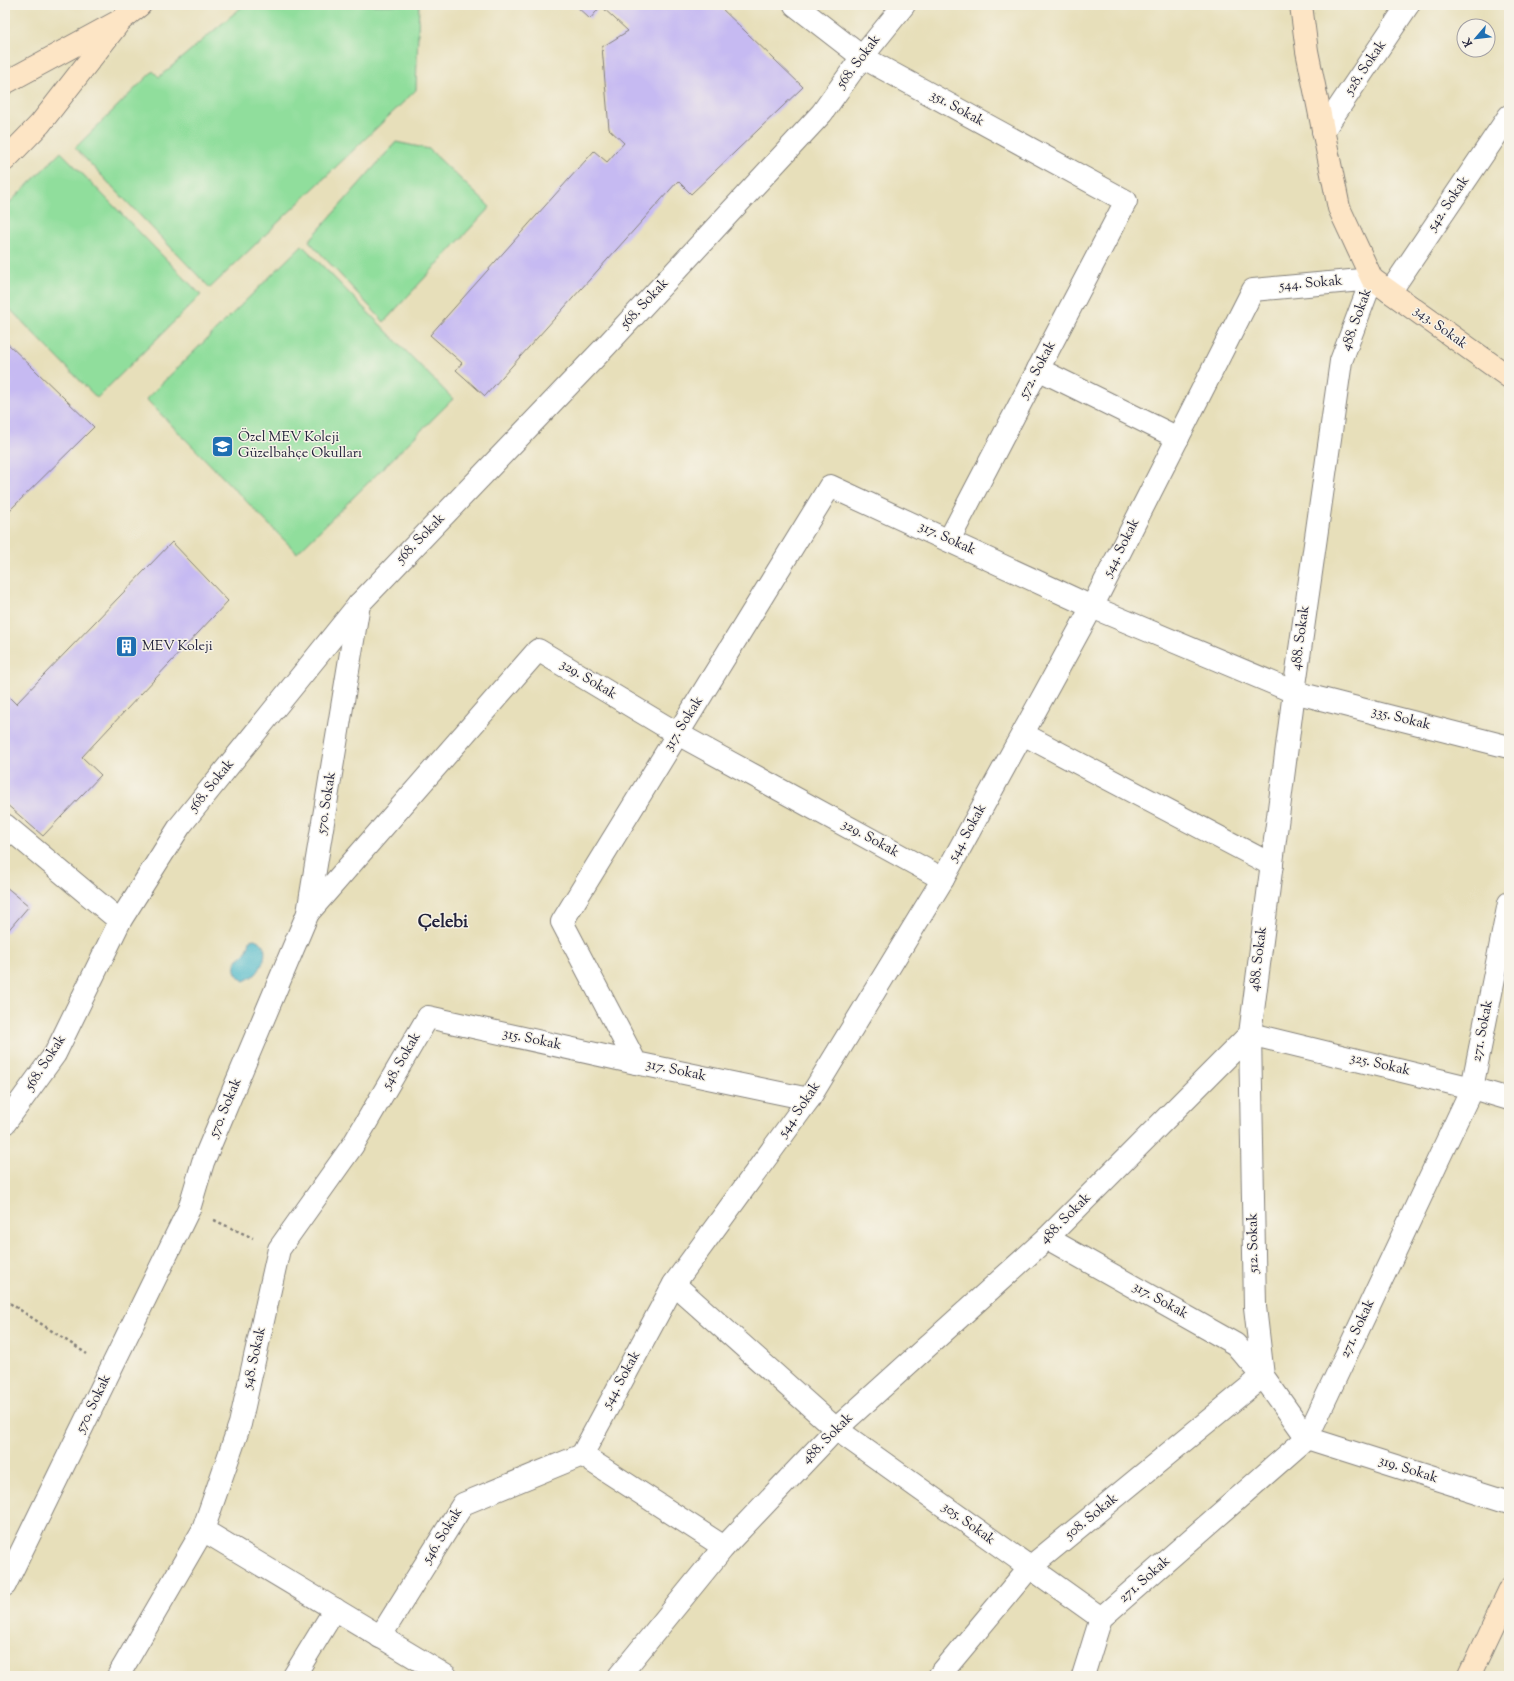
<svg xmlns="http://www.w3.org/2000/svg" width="1514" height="1681" viewBox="0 0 1514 1681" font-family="'Sorts Mill Goudy',serif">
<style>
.green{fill:#90de9c;stroke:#59806c}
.water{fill:#4eb9ca;stroke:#386e82}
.building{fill:#c6baf2}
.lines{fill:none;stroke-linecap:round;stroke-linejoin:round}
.street-casing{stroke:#84807a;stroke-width:24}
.secondary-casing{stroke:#84807a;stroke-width:24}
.path{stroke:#84807a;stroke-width:2.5;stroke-dasharray:3 3;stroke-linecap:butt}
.street{stroke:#fff;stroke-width:22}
.secondary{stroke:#fde5c5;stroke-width:22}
.labels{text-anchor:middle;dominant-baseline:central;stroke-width:3;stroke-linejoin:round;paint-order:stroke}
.street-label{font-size:14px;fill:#22223b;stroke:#f7f3e8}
.poi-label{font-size:14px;fill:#22223b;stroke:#f7f3e8;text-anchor:start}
.district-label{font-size:18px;font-weight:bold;fill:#22223b;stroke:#f7f3e8}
</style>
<rect width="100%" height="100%" fill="#f7f3e8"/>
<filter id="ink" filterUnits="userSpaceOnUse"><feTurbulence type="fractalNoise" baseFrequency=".025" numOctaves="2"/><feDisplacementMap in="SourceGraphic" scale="8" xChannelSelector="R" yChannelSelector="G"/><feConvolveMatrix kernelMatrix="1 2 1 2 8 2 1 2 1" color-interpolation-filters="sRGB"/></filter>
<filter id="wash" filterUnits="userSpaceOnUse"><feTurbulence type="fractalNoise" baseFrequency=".012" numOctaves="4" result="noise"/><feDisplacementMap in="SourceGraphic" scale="16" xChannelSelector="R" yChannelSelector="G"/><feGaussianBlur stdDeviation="0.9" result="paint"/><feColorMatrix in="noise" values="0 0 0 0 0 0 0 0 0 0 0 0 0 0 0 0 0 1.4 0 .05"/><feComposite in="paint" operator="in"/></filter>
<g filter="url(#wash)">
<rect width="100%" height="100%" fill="#e7dfba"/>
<g class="green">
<path d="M244,5H419L416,90L210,288L75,148L153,71L159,77Z"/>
<path d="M396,142L429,149L490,207L384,322L309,241Z"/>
<path d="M61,152L201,295L97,398L5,304V207Z"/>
<path d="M302,245L453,399L297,553L146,399Z"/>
</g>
<path class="water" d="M254,939C272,943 264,965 256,974C252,977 248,979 244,981C236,976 231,968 238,959C240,957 243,956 245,953C248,949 249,945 250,940Z"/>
<g id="blocks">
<g class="building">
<path d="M575,5H718L803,87L691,194L678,181L485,396L456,370L462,363L430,335L594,151L607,162L624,143L609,129L602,47L628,31L601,6L590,19Z"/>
<path d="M5,341L94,427L5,515Z"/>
<path d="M172,542L228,601L82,757L101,775L43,836L5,803V693L16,704Z"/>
<path d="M5,886L29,906L5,934Z"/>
</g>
</g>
</g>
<g filter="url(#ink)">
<use href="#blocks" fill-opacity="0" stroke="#84807a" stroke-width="1"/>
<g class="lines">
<defs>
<g id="street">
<path d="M795,5L862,57L1126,201L949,540"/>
<path d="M1323,131L1408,5"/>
<path d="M1390,292L1509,116"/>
<path d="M1038,369L1178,438"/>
<path d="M1023,734L1272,865"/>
<path d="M5,825L120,921"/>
<path d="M308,913L538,650L678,734L943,879"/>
<path d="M809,1099L636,1063L562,922L830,486L1092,607L1294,692L1509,747"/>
<path d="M1509,1099L1472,1088L1250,1034L1255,1307L1263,1376L1307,1438L1509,1502"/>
<path d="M5,1123L55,1054L120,921L180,826L360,603L606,346L822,113L862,57L904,5"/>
<path d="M674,1284L836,1429L1101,1618"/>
<path d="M582,1455L674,1284L809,1099L943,879L1092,607L1253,290L1372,279L1341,361L1294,692L1250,1034L1047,1238L836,1429L724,1547L619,1676"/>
<path d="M582,1455L724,1547"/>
<path d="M5,1585L189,1209L203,1162L308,913L359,604"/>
<path d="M380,1637L463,1504L582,1455"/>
<path d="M118,1676L203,1530"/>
<path d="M294,1676L335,1609"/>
<path d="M446,1676L203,1530L240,1424L279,1249L353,1145L428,1017L636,1063"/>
<path d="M939,1676L1029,1568L1263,1376L1235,1344L1047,1238"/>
<path d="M1083,1676L1101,1618L1307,1438L1472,1088L1509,903"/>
</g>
<g id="secondary">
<path d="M1301,5L1307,51L1339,208L1372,279L1509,377"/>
<path d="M5,83L121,20L140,5"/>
<path d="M5,160L40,124L121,20"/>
<path d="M1469,1676L1509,1591"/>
</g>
</defs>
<use href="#street" class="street-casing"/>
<use href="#secondary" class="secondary-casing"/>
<g class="path">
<path d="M214,1220L253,1238"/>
<path d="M5,1300L87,1354"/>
</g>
<use href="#street" class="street"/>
<use href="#secondary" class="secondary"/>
</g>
</g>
<defs>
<symbol id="school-square" viewBox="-11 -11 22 22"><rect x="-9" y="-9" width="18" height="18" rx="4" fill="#1f6fb2" stroke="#f7f3e8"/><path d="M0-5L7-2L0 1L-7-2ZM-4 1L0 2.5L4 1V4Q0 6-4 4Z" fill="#fff"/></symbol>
<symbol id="building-square" viewBox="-11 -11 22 22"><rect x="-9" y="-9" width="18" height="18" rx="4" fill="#1f6fb2" stroke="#f7f3e8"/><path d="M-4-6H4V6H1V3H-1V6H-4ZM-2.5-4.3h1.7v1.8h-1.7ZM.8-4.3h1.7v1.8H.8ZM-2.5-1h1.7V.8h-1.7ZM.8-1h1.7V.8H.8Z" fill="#fff"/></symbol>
</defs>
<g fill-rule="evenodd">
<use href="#school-square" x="210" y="434" width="25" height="25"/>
<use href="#building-square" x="114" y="634" width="25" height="25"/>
</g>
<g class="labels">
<g class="street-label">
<text transform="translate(859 62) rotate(-53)">568. Sokak</text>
<text transform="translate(1366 68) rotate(-56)">528. Sokak</text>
<text transform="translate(957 109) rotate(29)">351. Sokak</text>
<text transform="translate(1449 204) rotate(-56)">542. Sokak</text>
<text transform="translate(1311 284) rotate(-5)">544. Sokak</text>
<text transform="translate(645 304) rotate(-47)">568. Sokak</text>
<text transform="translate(1357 320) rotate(-70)">488. Sokak</text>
<text transform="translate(1440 328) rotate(36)">343. Sokak</text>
<text transform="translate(1038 370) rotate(-62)">572. Sokak</text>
<text transform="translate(421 539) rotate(-46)">568. Sokak</text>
<text transform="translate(947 539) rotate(25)">317. Sokak</text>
<text transform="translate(1122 548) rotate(-63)">544. Sokak</text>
<text transform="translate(1301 638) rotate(-82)">488. Sokak</text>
<text transform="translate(588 680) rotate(31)">329. Sokak</text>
<text transform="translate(1401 719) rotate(14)">335. Sokak</text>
<text transform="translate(684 724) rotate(-58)">317. Sokak</text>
<text transform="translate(212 786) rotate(-51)">568. Sokak</text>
<text transform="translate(327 803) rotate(-81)">570. Sokak</text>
<text transform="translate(968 833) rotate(-61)">544. Sokak</text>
<text transform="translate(870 839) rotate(29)">329. Sokak</text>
<text transform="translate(1259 959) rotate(-83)">488. Sokak</text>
<text transform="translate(1483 1031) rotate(-79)">271. Sokak</text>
<text transform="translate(532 1040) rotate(12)">315. Sokak</text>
<text transform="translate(402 1061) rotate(-60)">548. Sokak</text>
<text transform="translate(46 1063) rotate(-57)">568. Sokak</text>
<text transform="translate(1380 1065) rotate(13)">325. Sokak</text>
<text transform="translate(676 1071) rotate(12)">317. Sokak</text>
<text transform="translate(226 1108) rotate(-67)">570. Sokak</text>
<text transform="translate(800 1110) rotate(-56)">544. Sokak</text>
<text transform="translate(1066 1219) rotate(-45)">488. Sokak</text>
<text transform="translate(1254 1243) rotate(-91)">512. Sokak</text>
<text transform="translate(1160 1301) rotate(29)">317. Sokak</text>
<text transform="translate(1358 1329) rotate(-65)">271. Sokak</text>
<text transform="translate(255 1358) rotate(-77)">548. Sokak</text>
<text transform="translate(622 1380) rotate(-61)">544. Sokak</text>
<text transform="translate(94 1404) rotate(-64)">570. Sokak</text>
<text transform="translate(828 1439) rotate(-45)">488. Sokak</text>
<text transform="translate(1408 1470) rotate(18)">319. Sokak</text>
<text transform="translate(1092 1517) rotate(-39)">508. Sokak</text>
<text transform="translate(968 1524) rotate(36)">305. Sokak</text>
<text transform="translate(443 1536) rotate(-58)">546. Sokak</text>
<text transform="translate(1145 1580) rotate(-41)">271. Sokak</text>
</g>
<g class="poi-label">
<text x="238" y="438">Özel MEV Koleji<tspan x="238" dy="16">Güzelbahçe Okulları</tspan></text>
<text x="142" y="647">MEV Koleji</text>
</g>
<g class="district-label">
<text x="443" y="923">Çelebi</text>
</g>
</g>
<rect width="1514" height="1681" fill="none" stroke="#f7f3e8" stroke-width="20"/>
<g transform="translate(1476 38) rotate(242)"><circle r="19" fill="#f7f3e8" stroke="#a29fa3"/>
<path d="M0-3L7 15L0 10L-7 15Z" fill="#1f6fb2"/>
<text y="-6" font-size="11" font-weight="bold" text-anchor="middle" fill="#22223b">K</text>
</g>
</svg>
